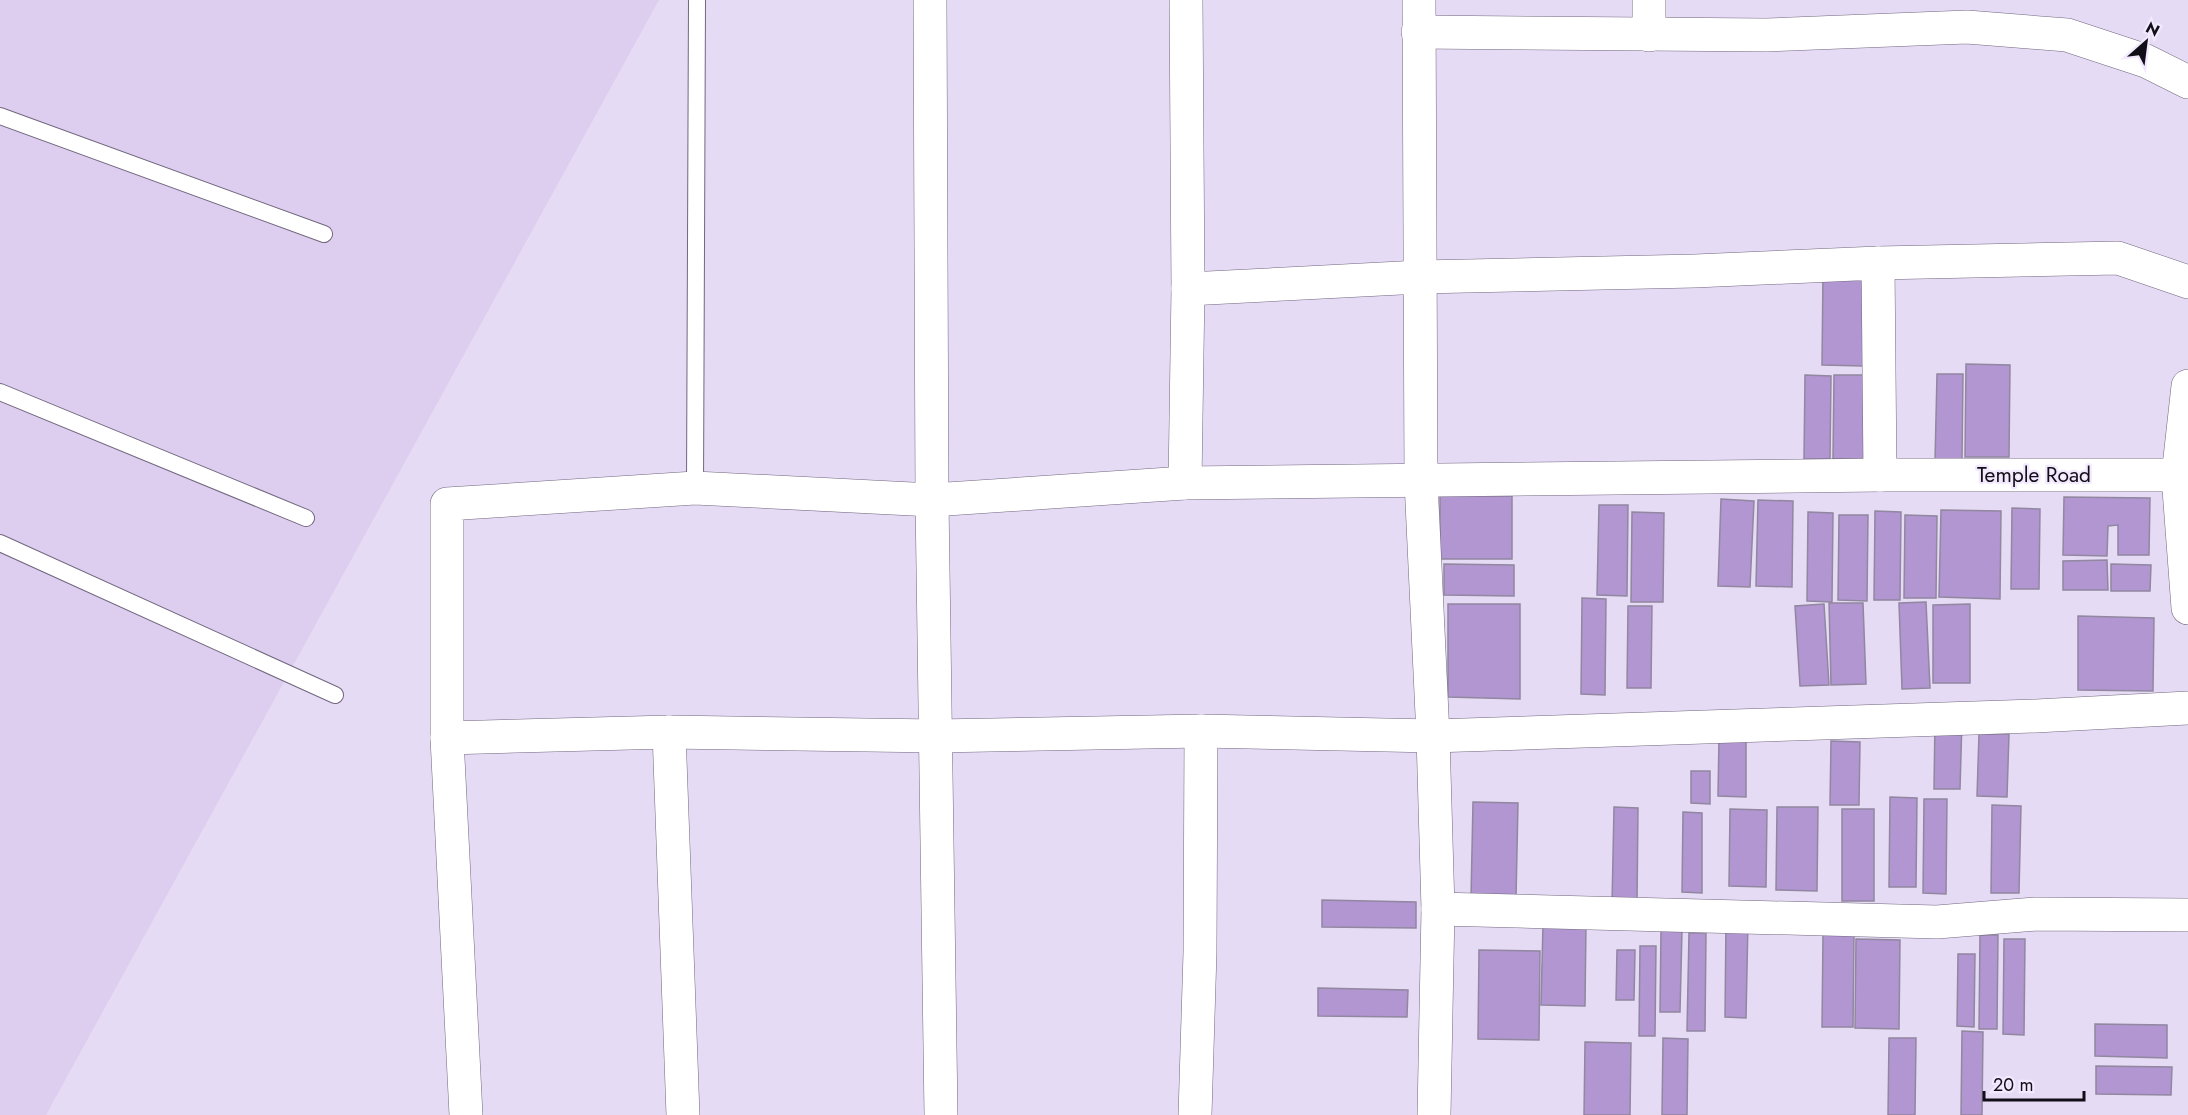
<svg xmlns="http://www.w3.org/2000/svg" width="2188" height="1115" viewBox="0 0 2188 1115" font-family="Jost,sans-serif">
<style>
.built{fill:#ddceef}
.building{fill:#b196d2;stroke:#91879f;stroke-width:1.5}
.lines{fill:none;stroke-linecap:round;stroke-linejoin:round}
.lane-casing{stroke:#71677e;stroke-width:18}
.street-casing{stroke:#71677e;stroke-width:34}
.lane{stroke:#fff;stroke-width:16}
.street{stroke:#fff;stroke-width:33}
.labels{text-anchor:middle;dominant-baseline:central;stroke-width:4.5;stroke-linejoin:round;paint-order:stroke}
.street-label{font-size:21px;fill:#120e17;stroke:#f2e9fe}
</style>
<rect width="100%" height="100%" fill="#e6dbf5"/>
<path class="built" d="M0,0H659L46,1115H0Z"/>
<g class="building">
<path d="M1823,273L1863,274V366L1822,365Z"/>
<path d="M1966,364L2010,365L2009,457H1965Z"/>
<path d="M1937,374H1963L1962,461H1935Z"/>
<path d="M1805,375L1831,376L1830,459H1804Z"/>
<path d="M1834,375H1873L1872,459H1833Z"/>
<path d="M1440,495L1512,496V559H1440Z"/>
<path d="M2064,497L2150,498L2149,555H2118V525L2108,526L2107,556L2063,555Z"/>
<path d="M1721,499L1754,501L1750,587L1718,586Z"/>
<path d="M1758,500L1793,501L1792,587L1756,586Z"/>
<path d="M1599,505H1628L1627,596L1597,595Z"/>
<path d="M2012,508L2040,509L2039,589H2011Z"/>
<path d="M1941,510L2001,511L2000,599L1939,597Z"/>
<path d="M1875,511L1901,512L1900,600H1874Z"/>
<path d="M1632,512L1664,513L1663,602H1631Z"/>
<path d="M1808,512L1833,513L1832,602L1807,601Z"/>
<path d="M1839,515H1868L1867,601L1838,600Z"/>
<path d="M1905,515L1937,516L1936,598H1904Z"/>
<path d="M2107,560L2108,590H2063V561Z"/>
<path d="M1444,564L1514,565V596L1444,595Z"/>
<path d="M2111,564L2151,565L2150,591H2111Z"/>
<path d="M1582,598L1606,599L1605,695L1581,694Z"/>
<path d="M1926,602L1930,688L1902,689L1899,603Z"/>
<path d="M1829,603H1863L1866,684L1831,685Z"/>
<path d="M1448,604H1520V699L1448,697Z"/>
<path d="M1824,604L1829,685L1800,686L1795,606Z"/>
<path d="M1970,604V683H1933V605Z"/>
<path d="M1628,606H1652L1651,688H1627Z"/>
<path d="M2078,616L2154,618L2153,691L2078,690Z"/>
<path d="M1935,719L1962,720L1960,789H1934Z"/>
<path d="M1979,734H2009L2007,797L1977,796Z"/>
<path d="M1719,738H1746V797L1718,796Z"/>
<path d="M1831,741L1860,742L1859,805H1830Z"/>
<path d="M1691,771H1710V804L1691,803Z"/>
<path d="M1890,797L1917,798L1916,887H1889Z"/>
<path d="M1924,799H1947L1946,894L1923,893Z"/>
<path d="M1473,802L1518,803L1516,898H1471Z"/>
<path d="M1992,805L2021,806L2019,893H1991Z"/>
<path d="M1614,807L1638,808L1637,904H1612Z"/>
<path d="M1777,807H1818L1817,891L1776,890Z"/>
<path d="M1730,809L1767,810L1766,887L1729,886Z"/>
<rect x="1842" y="809" width="32" height="92"/>
<path d="M1683,812L1702,813V893L1682,892Z"/>
<path d="M1322,900L1416,902V928L1322,927Z"/>
<path d="M1726,921H1748L1746,1018L1725,1017Z"/>
<path d="M1543,924H1586L1585,1006L1541,1005Z"/>
<path d="M1661,930H1682L1680,1012H1660Z"/>
<path d="M1689,933H1706L1705,1031H1687Z"/>
<path d="M1823,934H1854L1853,1027H1822Z"/>
<path d="M1980,935H1998L1997,1029H1979Z"/>
<path d="M1856,939L1900,940L1899,1029L1855,1028Z"/>
<path d="M2004,939H2025L2024,1035L2003,1034Z"/>
<path d="M1640,946H1656L1655,1036H1639Z"/>
<path d="M1479,950L1540,951L1539,1040L1478,1039Z"/>
<path d="M1617,950H1635L1634,1000H1616Z"/>
<path d="M1958,954H1975L1974,1027L1957,1026Z"/>
<path d="M1318,988L1408,990L1407,1017L1318,1016Z"/>
<path d="M2095,1024L2167,1025V1058L2095,1056Z"/>
<path d="M1962,1031L1983,1032L1982,1115H1961Z"/>
<path d="M1663,1038L1688,1039L1687,1115H1662Z"/>
<path d="M1889,1038H1916L1915,1115H1888Z"/>
<path d="M1585,1042L1631,1043L1630,1115H1584Z"/>
<path d="M2096,1066L2172,1067L2171,1095L2096,1094Z"/>
</g>
<g class="lines">
<defs>
<g id="lane">
<path d="M0,116L324,234"/>
<path d="M0,392L306,518"/>
<path d="M695,488L697,0"/>
<path d="M0,543L335,695"/>
</g>
<g id="street">
<path d="M930,0L932,500L941,1115"/>
<path d="M1186,0L1188,289"/>
<path d="M1419,0L1421,481L1433,736L1438,909L1434,1115"/>
<path d="M1649,0V35"/>
<path d="M1418,32L1767,35L1967,27L2067,35L2146,61L2188,82"/>
<path d="M1878,263L2118,258L2188,282"/>
<path d="M2188,386L2178,476L2188,608"/>
<path d="M1185,483L1188,289L1420,277L1695,271L1878,263L1880,475"/>
<path d="M669,732L683,1115"/>
<path d="M447,738L669,732L937,736L1201,731L1433,736L2036,716L2188,708"/>
<path d="M1438,909L1937,922L2036,914L2188,915"/>
<path d="M466,1115L447,738V504L695,488L932,500L1185,483L1880,475H2188"/>
<path d="M1195,1115L1200,952L1201,731"/>
</g>
</defs>
<use href="#lane" class="lane-casing"/>
<use href="#street" class="street-casing"/>
<use href="#lane" class="lane"/>
<use href="#street" class="street"/>
</g>
<g class="labels">
<g class="street-label">
<text x="2034" y="475">Temple Road</text>
</g>
</g>
<g transform="translate(2146 42) rotate(28)" stroke="#f2e9fe" stroke-width="4.5" paint-order="stroke">
<path d="M0-4.5L10 22L0 15L-10 22Z" fill="#120e17"/>
<text y="-9" font-size="16" font-weight="bold" text-anchor="middle" fill="#120e17">N</text>
</g>
<path d="M1984 1091v9h100v-9" fill="none" stroke="#120e17" stroke-width="3"/>
<text x="1993" y="1091" font-size="18" fill="#120e17" stroke="#f2e9fe" stroke-width="4.5" paint-order="stroke">20 m</text>
</svg>
